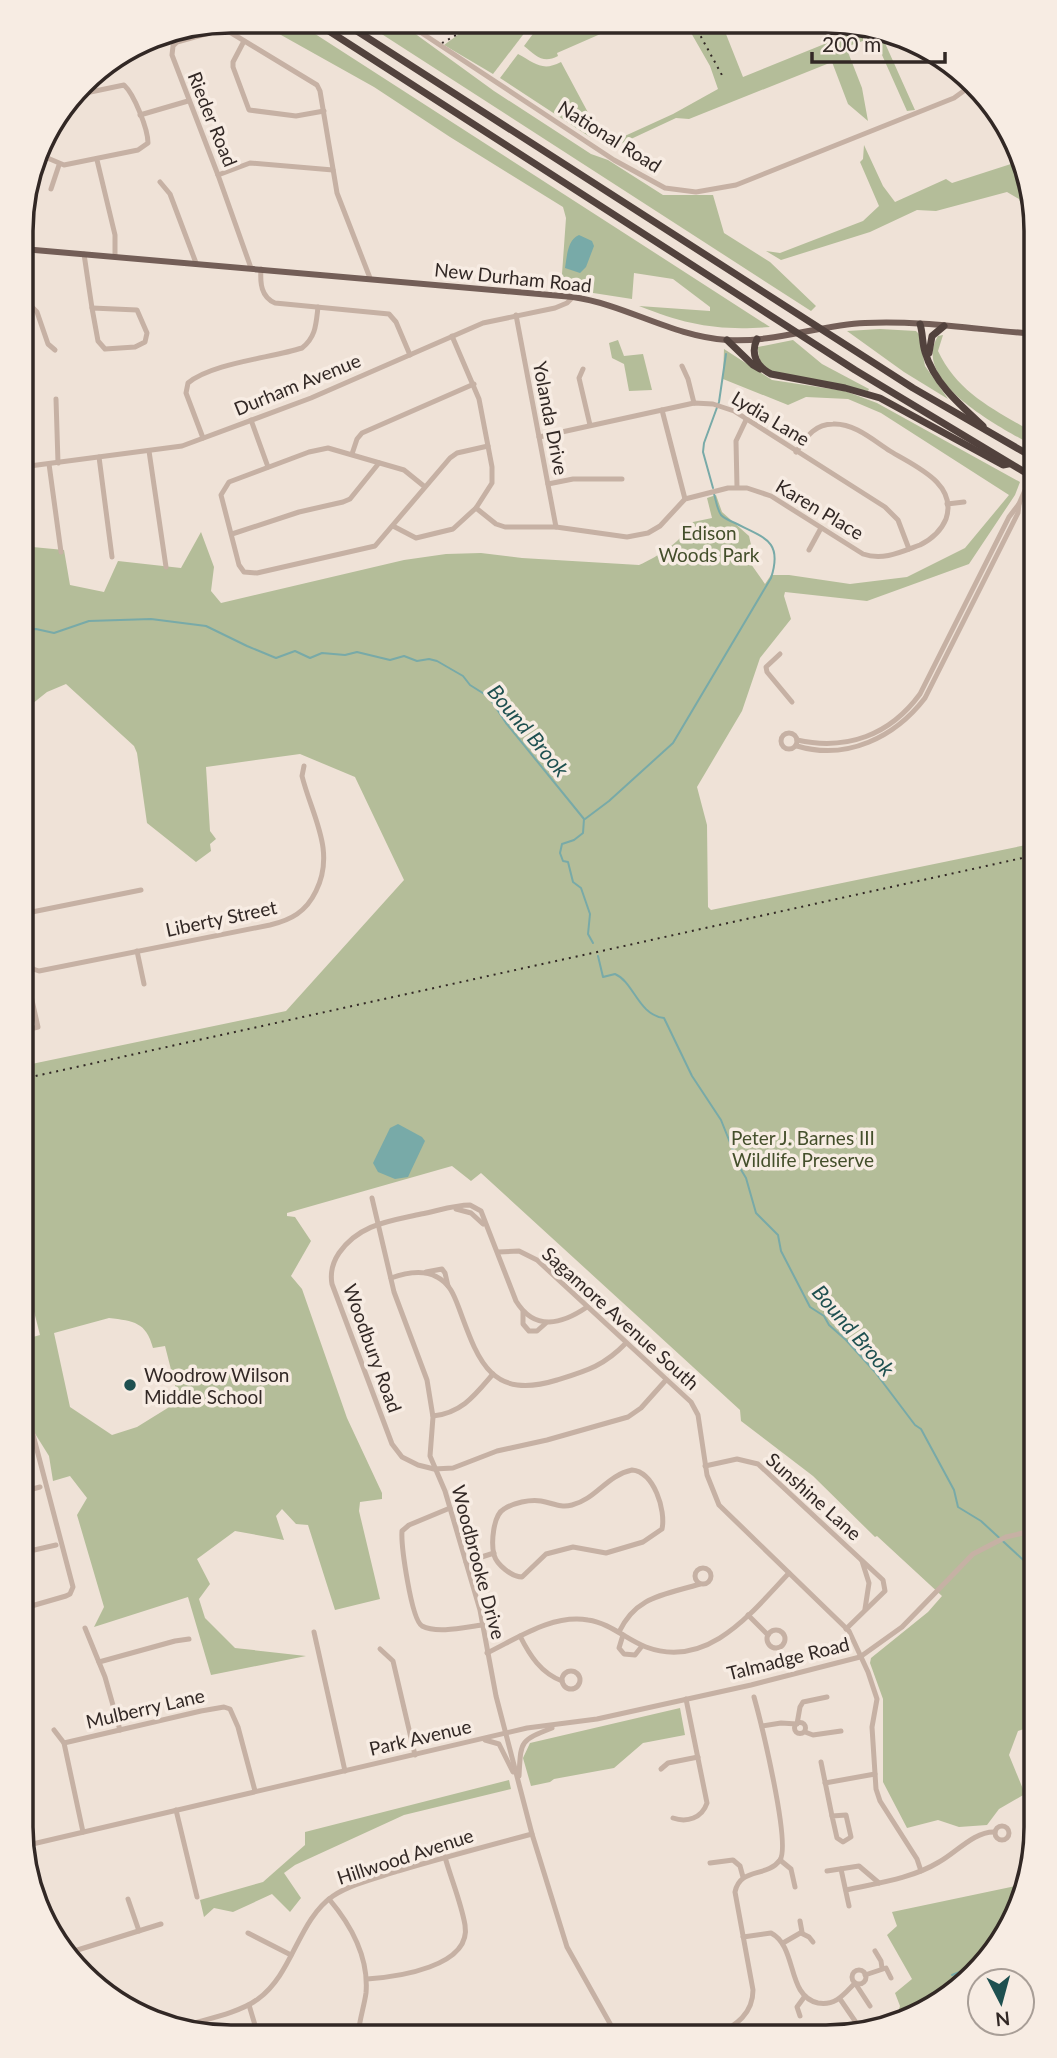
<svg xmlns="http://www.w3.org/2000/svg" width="1057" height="2058" viewBox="0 0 1057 2058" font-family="Lato,sans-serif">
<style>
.green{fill:#b4bd99;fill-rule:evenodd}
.water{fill:#78aaa8}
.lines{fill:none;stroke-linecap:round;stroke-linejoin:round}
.stream{stroke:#78aaa8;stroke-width:2}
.minor{stroke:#c6b1a4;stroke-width:5}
.major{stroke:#735e57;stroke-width:6}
.highway{stroke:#52423d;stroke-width:7}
.rail{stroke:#322825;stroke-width:2;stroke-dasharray:2 5;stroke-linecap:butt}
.poi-dot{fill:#1e5050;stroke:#f7ece3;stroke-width:2.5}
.labels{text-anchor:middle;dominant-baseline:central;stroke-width:7;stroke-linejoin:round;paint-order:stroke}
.street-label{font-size:19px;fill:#322825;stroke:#f7ece3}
.park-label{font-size:19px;fill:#444f2b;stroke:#f7ece3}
.poi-label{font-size:19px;fill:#322825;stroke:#f7ece3;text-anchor:start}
.water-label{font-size:21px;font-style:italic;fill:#1e5050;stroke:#f7ece3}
.rim{fill:none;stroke:#322825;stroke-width:3.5}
</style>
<rect width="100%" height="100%" fill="#efe2d7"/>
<g class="green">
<path d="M256,21H295L770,327C718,331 687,325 639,306L710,311V307L673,279L634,273L632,299L561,288L566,218L563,207L450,137L374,87Z"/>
<path d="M363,22H399L494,91L591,154L608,160L663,195H713L724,233L770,262L816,306L811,311Z"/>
<path d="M474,23H532L493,74L444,45Z"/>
<path d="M541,23H600L605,32L557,53L558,56C543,64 536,56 524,46Z"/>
<path d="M686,24H722L743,77L869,26L880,32L915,110L907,111L874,37L846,47L862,88L868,121L848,104L832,62L689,119L676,118L618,145L616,140L673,114L718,89L710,66Z"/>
<path d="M518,54C535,63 542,72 561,62L600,135L590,137L500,78Z"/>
<path d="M987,107L1025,164L1036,231V246L1019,199L1007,192L936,211L917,210L870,232L781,260L766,251L780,253L863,221L879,206L860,162L863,159L864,145L883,186L895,202L946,179L952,183L1014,163Z"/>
<path d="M880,329L916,331L919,334L925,366L948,399L904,372L847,331Z"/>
<path d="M943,335L938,351C958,394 997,411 1036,434V447C1005,430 909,382 938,336Z"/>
<path d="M618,340L624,356L643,354L652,390L629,391L624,364L612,358L609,343Z"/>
<path d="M793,340L822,364L869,389L868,391C847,387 778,380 765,367C759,362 758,353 758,347Z"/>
<path d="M724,349L772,380L845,391L877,403L1020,482L1015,495L969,564L867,601L785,592L784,596L791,619L760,658L742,711L697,787L707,825L708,907L711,910L1036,843V1725L1018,1731L1009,1755L1025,1794L999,1809L987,1825L959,1827L938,1820L907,1828L883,1782V1699L870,1663L871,1658L928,1612L942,1596L877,1536L875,1537L813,1476L741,1421L740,1410L481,1173L471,1181L452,1166L287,1213V1216L295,1217L311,1241L291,1276L302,1289L347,1418L382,1493V1499L360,1502L359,1511L380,1599L335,1610L308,1525L296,1524L282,1509L276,1516L284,1540L235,1531L197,1559L210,1584L199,1599L205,1618L235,1648L306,1656L211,1675L188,1597L94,1627L104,1607L77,1515L87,1498L70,1476L53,1481L49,1456L29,1424L21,1402L22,1340L40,1335L22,1264V1066L286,1011L404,880L355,777L300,754L206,767L210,831L216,839L210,844L211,851L196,862L147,823L137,753L134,746L66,684L47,692L22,712V546L64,550L70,585L104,592L118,561L181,568L201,532L214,567L211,591L221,603L404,560L446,554L481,553L522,558L639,565C658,557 683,540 693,522L712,518L707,498L716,495L722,512L749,536L752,549L746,557L765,584L771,575H789L850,584L907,577L965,548L1009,495L881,413L848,399L806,397L788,405L723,379ZM109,1318C134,1321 146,1322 153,1348L165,1346L179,1401L137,1427L112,1435L70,1407L54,1333Z"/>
<path d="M680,1708L685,1735L643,1743L614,1768L554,1779L550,1782L531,1786L523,1758L530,1743Z"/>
<path d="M509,1780L511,1789L404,1815L295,1865L284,1873L301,1898L290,1912L272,1894L233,1912L214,1908L204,1917L200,1900L263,1882L305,1845V1832Z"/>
<path d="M1025,1884C1014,1935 973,1987 926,2010L923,2004L910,2014L909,2018L894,2025L900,2006L895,1993L912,1979L887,1935L897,1926L892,1912Z"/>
</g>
<g class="water">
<path d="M579,235L592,241L594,246L586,267L580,273L565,268C567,257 567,240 579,235Z"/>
<path d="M398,1124L422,1137L425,1141L408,1177L395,1179L378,1172L373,1163L390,1128Z"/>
</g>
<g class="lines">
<g class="stream">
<path d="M713,488L703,452L704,443L719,402L726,354"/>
<path d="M22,630L36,629L54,633L89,621L151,619L206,626L247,646L276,658L295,651L310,658L322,653L345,655L357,652L390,660L404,656L417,661L429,659L437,661L463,676L470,685L489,697L506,723L584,819L583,833L574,840L562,844L560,853L563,861L568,862L573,882L581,888L590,914L588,934L593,943"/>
<path d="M585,819L609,801L673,743L771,578C783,541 765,538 735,523C730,521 725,519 721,515C717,509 716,500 714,494"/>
<path d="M598,956L603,977L615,974C634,982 638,1015 664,1018L692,1076L721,1120L733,1150L734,1158L746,1178L756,1213L778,1235L781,1251L810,1307L824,1316L829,1325L846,1340L875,1372L915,1425L921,1429L954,1490L958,1507L981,1521L1032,1568L1036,1569"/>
<path d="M952,1975L983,1963"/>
</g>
<g class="minor">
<path d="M405,22L614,160L665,188L696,192L736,185L954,98L972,85"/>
<path d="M244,41L233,62V67L249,110L296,116L324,111"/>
<path d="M140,115L188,101"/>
<path d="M38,154L64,165L138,150L148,143C148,129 134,94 124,85L76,95"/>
<path d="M97,160L115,235V256"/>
<path d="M218,175L250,163L333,170"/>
<path d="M160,182L170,194L196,263"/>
<path d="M51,189L59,165"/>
<path d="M84,254L92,308"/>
<path d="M251,268L218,175L172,55L173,46L177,42L216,31H228L317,85L320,91L337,193L370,278"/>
<path d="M261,269C260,283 261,297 275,303L389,314L396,322L410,355"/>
<path d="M23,307L33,308L37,312L48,344L55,350"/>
<path d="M92,308L137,310L147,333L145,342L135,347L105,349L98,341Z"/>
<path d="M516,315L556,527"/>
<path d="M682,366L688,379L694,403"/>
<path d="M583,369L579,378L590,425"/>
<path d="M56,399L58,463"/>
<path d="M662,410L685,499"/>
<path d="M251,420L268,467"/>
<path d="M23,429L26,467"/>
<path d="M539,437L694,403L713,404L734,411L885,507L898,520L909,549"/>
<path d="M203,438L186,393L188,383C212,363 271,358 302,348C316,337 316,324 318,307"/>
<path d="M149,451L166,567"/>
<path d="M352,454L357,439L362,433L474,384"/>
<path d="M99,457L112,557"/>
<path d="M49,464L61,552"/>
<path d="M22,467L182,446L311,398L483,323L555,308L567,303L573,297"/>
<path d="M548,484L573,479H622"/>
<path d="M425,487L404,470L328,448L309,452L229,482L221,495L239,565L244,572L257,573L375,546L450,458L457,453L488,446"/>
<path d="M737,487L736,441L746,420"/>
<path d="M947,504L964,502"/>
<path d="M476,508L496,524L505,527H556L627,537L648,533L660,526L685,499L728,488H747L771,496L863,554C883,561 901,552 920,545C932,539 941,531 946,519C958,483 914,466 890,451C873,440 854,423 833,424C814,424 806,438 796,452"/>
<path d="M393,526L416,538L453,529L476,508L492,483V467L479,399L452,336"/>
<path d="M232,534L299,512L343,502L350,499L379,463"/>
<path d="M809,550L821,528"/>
<path d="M780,654L766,667L767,672L792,702"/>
<circle cx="789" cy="741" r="8"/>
<path d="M797,740C847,751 890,735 920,694L1009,517L1019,504L1036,465"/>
<path d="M797,746C847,761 895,737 925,698L1018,513L1019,504"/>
<path d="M22,914L141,890"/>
<path d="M22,930L28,962L33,969L39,971L270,925C291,920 306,912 316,891C336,851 312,816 302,776L304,766"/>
<path d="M137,951L144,984"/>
<path d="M22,1031L38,1027L27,978L22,975"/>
<path d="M372,1198L394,1292L427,1380L433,1417L430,1456L445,1491L480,1610L496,1696L532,1834L567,1947L617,2036"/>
<path d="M456,1209L471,1213L483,1224"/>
<path d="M498,1252L519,1251L537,1260L691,1402L698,1415L707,1475L719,1505L849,1631L868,1672L877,1699L872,1727L876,1789L880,1801L917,1859L921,1871"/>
<path d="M426,1272L442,1269L445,1273L448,1286"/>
<path d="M391,1278C405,1273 423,1269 437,1277C451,1284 455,1298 460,1311C479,1363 492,1400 557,1380C586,1371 604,1366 626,1343"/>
<path d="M587,1307C562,1324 535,1332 516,1301L481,1211L470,1205C454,1205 437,1211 421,1214C390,1221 359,1224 339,1253C333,1262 330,1273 332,1284L392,1444L402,1457L418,1465L434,1469L453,1468L497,1451L547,1440L628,1417L641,1408L666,1380"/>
<path d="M523,1312V1324L529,1331H537L546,1323"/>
<path d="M433,1416C462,1413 475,1395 493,1374"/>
<path d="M21,1429H23"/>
<path d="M705,1466L737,1459L758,1464L883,1580L885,1591L846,1629"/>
<path d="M632,1470C654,1472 666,1510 662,1529L643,1542L606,1553L573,1547L546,1554L522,1577C512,1577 497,1565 494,1555C491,1543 493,1515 504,1509C513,1503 530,1499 541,1501C553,1503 560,1508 572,1505C596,1499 607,1475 632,1470Z"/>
<path d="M21,1492L40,1487"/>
<path d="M450,1508L409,1525L402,1531C401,1545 411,1619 422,1626C437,1634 466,1627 482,1625"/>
<path d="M21,1553L56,1545"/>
<path d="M862,1561L869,1583L865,1609"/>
<path d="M466,1562L494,1553"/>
<circle cx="703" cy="1576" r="8"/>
<path d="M21,1609L66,1596L70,1594L73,1587L31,1427"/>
<path d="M748,1615L768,1635"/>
<path d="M85,1628L105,1677L120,1730"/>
<circle cx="776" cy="1639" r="9"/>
<path d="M314,1632L345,1771"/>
<path d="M619,1632C636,1596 664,1595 700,1584"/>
<path d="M623,1635L619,1648L624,1654L635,1655L642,1646"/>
<path d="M520,1636C530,1656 541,1673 562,1681"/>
<path d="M380,1649L393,1661L415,1755"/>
<path d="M487,1653C518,1638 552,1614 588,1620C610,1623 627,1640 646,1647C708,1670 752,1612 789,1573"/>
<path d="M99,1662L175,1641L189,1639"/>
<path d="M21,1667H23"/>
<circle cx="571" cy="1680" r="9"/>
<circle cx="800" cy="1728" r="5.5"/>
<path d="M762,1726L781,1723L797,1724L800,1707L803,1702L827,1697"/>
<path d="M54,1730L64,1743"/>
<path d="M805,1732L813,1735L841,1731"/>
<path d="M485,1740L499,1744L513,1772"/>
<path d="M821,1762L832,1816"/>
<path d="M661,1769L668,1763L698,1757"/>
<path d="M519,1776C521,1741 519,1741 552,1728"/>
<path d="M825,1783L875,1774"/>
<path d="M176,1810L197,1897"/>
<path d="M846,1815L851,1837L843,1842L837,1838L832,1816Z"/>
<path d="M673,1818C687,1823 702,1818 707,1803L686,1699"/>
<circle cx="1002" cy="1833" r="7"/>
<path d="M83,1832L64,1743L201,1711L224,1707L230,1709L238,1727L255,1791"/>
<path d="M24,1846L527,1728L597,1719L751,1685L860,1657L902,1627L973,1554L1006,1537L1036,1530"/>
<path d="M780,1860L791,1869L795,1887"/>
<path d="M710,1863L733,1860L740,1866L743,1877"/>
<path d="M841,1869L849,1906"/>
<path d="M827,1871L859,1866L879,1883"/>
<path d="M846,1890C877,1883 911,1879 939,1862C956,1853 974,1831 995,1832"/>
<path d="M128,1899L139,1931"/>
<path d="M329,1899C351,1925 369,1957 366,1993C364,2007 359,2021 358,2036"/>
<path d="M248,1933L291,1955"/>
<path d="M801,1933L809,1937L813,1942"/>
<path d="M743,1937L771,1933C798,1947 786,1996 818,2003C836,2006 844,1994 855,1983L870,2006"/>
<path d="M783,1943L802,1932L800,1921"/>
<path d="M875,1951L881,1961L882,1968"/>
<path d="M71,1952L161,1924"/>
<circle cx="859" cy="1977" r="7"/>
<path d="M865,1975L886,1968L891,1978"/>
<path d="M367,1979C396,1977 472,1967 465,1925C461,1902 451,1879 445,1857"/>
<path d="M840,1999L855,2021L857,2032"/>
<path d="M249,2005L258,2035"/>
<path d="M800,2016L797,2007L805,1996"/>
<path d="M177,2028C201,2020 238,2014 258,1999C293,1974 298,1920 333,1896C351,1884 377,1878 398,1871C442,1858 487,1846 532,1834"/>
<path d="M493,2036H504"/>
<path d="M715,2037C735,2025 753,2015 753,1990L735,1892C740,1867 767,1878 780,1860C791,1844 761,1722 754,1697"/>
</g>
<path class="major" d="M23,249L573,297C627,305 671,336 727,340C774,343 819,325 865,323C921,320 980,330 1036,334"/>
<g class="highway">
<path d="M315,22L855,370L1036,479"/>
<path d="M343,22L913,388L1036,459"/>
<path d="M920,324C923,333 922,343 925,352C934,383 960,405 983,426"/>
<path d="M757,339C750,354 757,367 771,374L845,388L880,398L1003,465L1008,464"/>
<path d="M727,340L753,365L760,369"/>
<path d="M929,353L932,336L944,326"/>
</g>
<g class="rail">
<path d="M694,24L723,77"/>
<path d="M442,43L477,23"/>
<path d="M22,1079L1036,855"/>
</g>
</g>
<circle class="poi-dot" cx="130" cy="1385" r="7"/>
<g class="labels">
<g class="street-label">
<text transform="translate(213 119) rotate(68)">Rieder Road</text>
<text transform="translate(610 136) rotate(32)">National Road</text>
<text transform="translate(513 277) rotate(6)">New Durham Road</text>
<text transform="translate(297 384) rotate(-22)">Durham Avenue</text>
<text transform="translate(551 418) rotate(79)">Yolanda Drive</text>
<text transform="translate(771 418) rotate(31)">Lydia Lane</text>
<text transform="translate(820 509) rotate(31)">Karen Place</text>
<text transform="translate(221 918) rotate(-12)">Liberty Street</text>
<text transform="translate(621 1318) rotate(42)">Sagamore Avenue South</text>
<text transform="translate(373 1348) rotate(70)">Woodbury Road</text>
<text transform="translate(814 1496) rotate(42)">Sunshine Lane</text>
<text transform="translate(479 1562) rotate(75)">Woodbrooke Drive</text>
<text transform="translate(788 1658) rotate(-14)">Talmadge Road</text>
<text transform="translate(145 1708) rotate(-13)">Mulberry Lane</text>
<text transform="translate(420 1737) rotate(-13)">Park Avenue</text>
<text transform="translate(405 1856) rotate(-18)">Hillwood Avenue</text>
</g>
<g class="park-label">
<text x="709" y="532">Edison<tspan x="709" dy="22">Woods Park</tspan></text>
<text x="803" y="1137">Peter J. Barnes III<tspan x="803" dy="22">Wildlife Preserve</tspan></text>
</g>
<g class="poi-label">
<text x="144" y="1374">Woodrow Wilson<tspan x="144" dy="22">Middle School</tspan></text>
</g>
<g class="water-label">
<text transform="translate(529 730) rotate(50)">Bound Brook</text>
<text transform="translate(854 1330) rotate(49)">Bound Brook</text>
</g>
</g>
<path d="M0 0H1057V2058H0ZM231 33H826A198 198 0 0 1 1024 231V1827A198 198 0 0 1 826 2025H231A198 198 0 0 1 33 1827V231A198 198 0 0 1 231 33Z" fill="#f7ece3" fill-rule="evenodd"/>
<path class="rim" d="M231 33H826A198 198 0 0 1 1024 231V1827A198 198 0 0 1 826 2025H231A198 198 0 0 1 33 1827V231A198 198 0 0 1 231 33Z"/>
<g transform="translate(1001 2002) rotate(174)"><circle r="33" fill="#f7ece3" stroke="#a89e97" stroke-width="2"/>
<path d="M0-5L12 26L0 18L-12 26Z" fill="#1e5050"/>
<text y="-10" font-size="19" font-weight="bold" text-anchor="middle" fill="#322825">N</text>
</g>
<path d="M812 52v10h133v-10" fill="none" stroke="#322825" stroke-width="3.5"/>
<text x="822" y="52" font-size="21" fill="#322825" stroke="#f7ece3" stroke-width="5" paint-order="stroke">200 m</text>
</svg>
